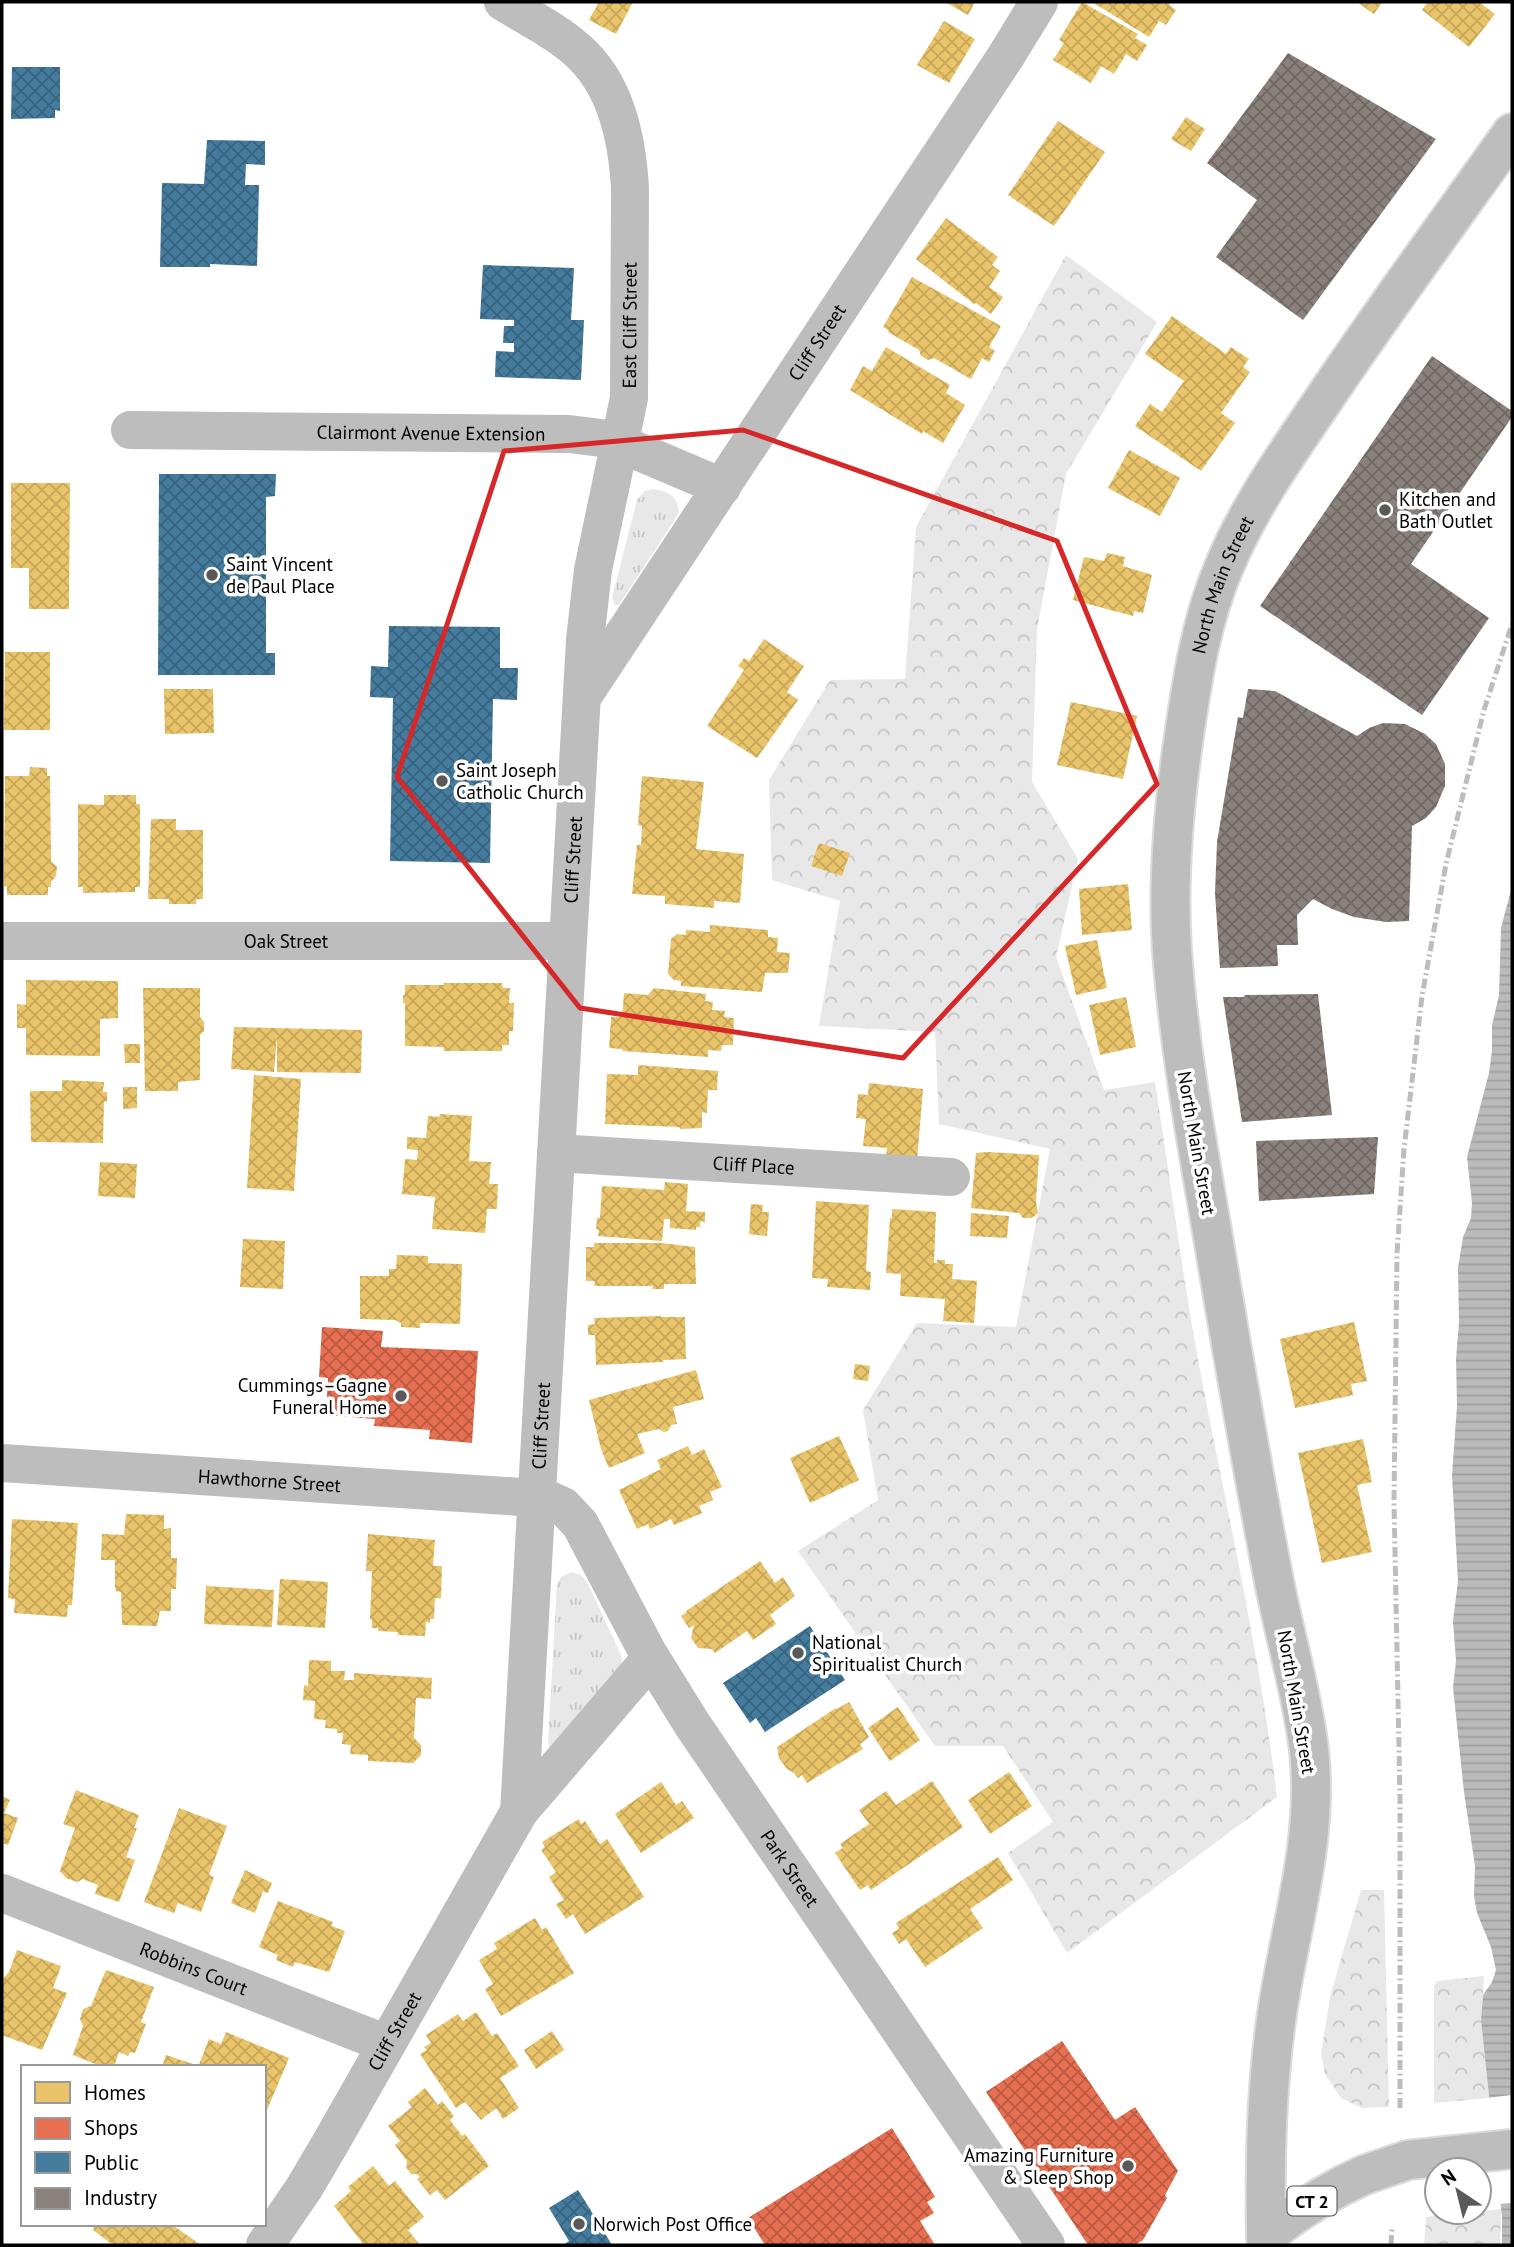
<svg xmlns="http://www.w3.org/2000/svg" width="1514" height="2247" viewBox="0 0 1514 2247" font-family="'PT Sans',sans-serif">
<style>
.grass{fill:url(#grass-tufts)}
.forest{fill:url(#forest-crowns)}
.water{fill:url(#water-rules)}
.pier{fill:#fff}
.homes{fill:url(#homes-cross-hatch)}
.shops{fill:url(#shops-cross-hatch)}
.public{fill:url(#public-cross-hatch)}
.industry{fill:url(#industry-cross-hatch)}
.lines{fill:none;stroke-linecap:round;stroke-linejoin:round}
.major-casing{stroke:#dbdbdb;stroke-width:42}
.highway-casing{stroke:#dbdbdb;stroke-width:42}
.minor{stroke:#bdbdbd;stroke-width:38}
.major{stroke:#bdbdbd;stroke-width:38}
.highway{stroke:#bdbdbd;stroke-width:38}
.rail{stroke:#bdbdbd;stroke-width:5;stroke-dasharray:10 3.5 2 3.5;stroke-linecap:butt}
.highway-bridge-casing{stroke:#dbdbdb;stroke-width:42;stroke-linecap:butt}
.highway-bridge{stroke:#bdbdbd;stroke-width:38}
.marked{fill:none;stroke:#d62828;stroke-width:5;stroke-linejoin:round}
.poi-dot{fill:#595959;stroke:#fff;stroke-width:2.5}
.labels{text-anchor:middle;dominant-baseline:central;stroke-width:7;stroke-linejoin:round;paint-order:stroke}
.shield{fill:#fff;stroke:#4c4c4c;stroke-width:2}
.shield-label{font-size:18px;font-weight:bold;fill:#000}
.street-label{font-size:19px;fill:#000;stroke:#fff}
.poi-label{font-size:19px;fill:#000;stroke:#fff;text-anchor:start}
</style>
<defs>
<pattern id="grass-tufts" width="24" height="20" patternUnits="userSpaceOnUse" patternTransform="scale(1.75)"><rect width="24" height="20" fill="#e8e8e8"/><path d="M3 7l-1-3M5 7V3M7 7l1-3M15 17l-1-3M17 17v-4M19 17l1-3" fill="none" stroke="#c5c5c5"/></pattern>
<pattern id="forest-crowns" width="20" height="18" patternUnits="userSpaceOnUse" patternTransform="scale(1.75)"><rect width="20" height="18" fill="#e8e8e8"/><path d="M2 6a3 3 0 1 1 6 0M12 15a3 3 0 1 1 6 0" fill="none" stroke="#c5c5c5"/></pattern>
<pattern id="water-rules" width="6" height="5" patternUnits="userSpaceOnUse" patternTransform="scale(1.75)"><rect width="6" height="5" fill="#bababa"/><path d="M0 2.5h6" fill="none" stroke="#9e9e9e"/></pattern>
<pattern id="homes-cross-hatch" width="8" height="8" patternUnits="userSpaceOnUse" patternTransform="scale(1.75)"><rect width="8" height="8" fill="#e9c46a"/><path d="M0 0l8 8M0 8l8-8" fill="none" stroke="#c6a75a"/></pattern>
<pattern id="shops-cross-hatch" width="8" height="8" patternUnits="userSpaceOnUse" patternTransform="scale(1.75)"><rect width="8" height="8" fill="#e76f51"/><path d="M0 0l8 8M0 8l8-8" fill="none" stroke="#b95941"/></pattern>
<pattern id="public-cross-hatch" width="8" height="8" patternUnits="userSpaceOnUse" patternTransform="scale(1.75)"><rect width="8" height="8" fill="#457b9d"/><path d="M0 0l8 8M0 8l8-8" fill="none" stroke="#37627e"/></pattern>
<pattern id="industry-cross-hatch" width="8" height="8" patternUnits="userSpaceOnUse" patternTransform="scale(1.75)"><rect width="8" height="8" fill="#8a817c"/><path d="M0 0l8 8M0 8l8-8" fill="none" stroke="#6e6763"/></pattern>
</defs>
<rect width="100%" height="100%" fill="#fff"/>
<g class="grass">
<path d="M653,489C668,491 678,496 679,513L619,605H615L612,598L637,500L645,491Z"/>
<path d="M571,1572L581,1575L588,1584L620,1653L624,1667L550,1749L548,1743L557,1584L561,1577Z"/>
</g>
<g class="forest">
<path d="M1066,255L1157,322L1066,474L1037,629L1032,782L1078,859L1056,957L1104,1090L1155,1082C1170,1178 1182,1274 1200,1370C1227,1512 1260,1653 1277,1797L1067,1953L1008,1853L1053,1822L1003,1746H935L798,1551L878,1500L863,1410L917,1323L1016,1327L1050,1149L939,1124L935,1032L819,1026L840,901L772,880L769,780L830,680L905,679L916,527Z"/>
<path d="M1361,1890H1384L1389,2107L1362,2108L1341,2098L1325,2074L1321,2054L1330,1997Z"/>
<path d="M1484,1976L1481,2020L1490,2098L1434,2103V1986L1437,1981Z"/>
<path d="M1501,2209L1500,2245H1424L1426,2217Z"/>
</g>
<path class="water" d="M1512,886V2245H1502V2217L1481,2020L1483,1995L1492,1982L1496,1970L1491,1947L1477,1913L1474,1896L1475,1866L1464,1792L1453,1687L1456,1661L1453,1621L1458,1581L1452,1475L1457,1406L1456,1359L1459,1322L1458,1268L1463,1237L1471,1218L1472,1203L1467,1157L1489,1073L1492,1051V1025L1499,995L1501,928Z"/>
<path class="pier" d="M1512,2095V2203L1497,2204L1486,2098Z"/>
<g class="homes">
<path d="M599,2H633L616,34L589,20Z"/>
<path d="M945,2H975L968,15Z"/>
<path d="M1082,2L1138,34L1135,38L1147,45L1137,61L1126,54L1114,74L1101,66L1091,83L1053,60L1064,43L1059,40Z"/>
<path d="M1092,2H1170L1169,5L1176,10L1166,25L1159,21L1149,37Z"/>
<path d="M1357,2H1382L1374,14Z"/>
<path d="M1428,2H1479L1495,14L1469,47L1422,10Z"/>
<path d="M944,21L975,39L949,83L917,65Z"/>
<path d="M1186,117L1205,129L1191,151L1171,139Z"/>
<path d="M1058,121L1105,152L1054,226L1008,195Z"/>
<path d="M946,218L998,257L992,265L1000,271L989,287L1003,297L991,314L976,303L974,304L916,259Z"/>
<path d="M912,277L1001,326L989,347L995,351L989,362L982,358L971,379L934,358L928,360L921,356L919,350L888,332L889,330L883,327Z"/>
<path d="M1172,316L1226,354L1231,347L1249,359L1243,367L1250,372L1221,413L1235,423L1201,471L1135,426L1150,404L1162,412L1184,381L1145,354Z"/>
<path d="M886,347L950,385L946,393L965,405L943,443L923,431L922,434L850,390L863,366L872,371Z"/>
<path d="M1129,450L1180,478L1160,516L1108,488Z"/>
<path d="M11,483H70L69,609H29V568H11Z"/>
<path d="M1107,553L1125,557L1123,566L1152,575L1143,613L1134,611L1133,616L1073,600L1084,557L1104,561Z"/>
<path d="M764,639L804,666L787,692L798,700L757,758L707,726L744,670L738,666L744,658L749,661Z"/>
<path d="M5,652H50V730H4Z"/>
<path d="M164,689H213L214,733L165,734Z"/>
<path d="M1071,702L1137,716L1123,779L1057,765Z"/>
<path d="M30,767L47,768V776H50L51,861L57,867L56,876L51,882V887H48V895H7V887L4,886L5,776H29Z"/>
<path d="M642,776L704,782L696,849L744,854L740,903L714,901V908L665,904V896L632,894L637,845H641L642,826L638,825Z"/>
<path d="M104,795H136V804H140V887H135V892L83,893V887H78V804L104,805Z"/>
<path d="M151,819H176V830H203V899H196V904H169V899H148Z"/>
<path d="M819,843L850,853L842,876L811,866Z"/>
<path d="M1128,884L1132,930L1082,935L1079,889Z"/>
<path d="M710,925L768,930V937L778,938L777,952L790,953L788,973H765L762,992L681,986V981L674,980L668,974L671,939L677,934L686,935V930L710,932Z"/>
<path d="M1097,940L1107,988L1076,995L1065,946Z"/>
<path d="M26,980L118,981V1018L100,1019V1056L26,1055V1028H17V1004L26,1005Z"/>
<path d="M444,983H502L503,988H510L509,1003H514L513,1031H509V1045H502V1051H444V1047L405,1046V1003H403V995H405V985H444Z"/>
<path d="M143,988H200V1017L204,1022V1031L200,1035V1080L178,1082V1091H145Z"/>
<path d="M654,988L706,994L705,1001L713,1002L712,1010L725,1011L724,1017L734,1018L733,1045H722L721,1051L708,1050V1057L623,1051L622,1049L609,1048L611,1017H622L624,993L648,995Z"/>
<path d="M1126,997L1136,1047L1100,1055L1089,1005Z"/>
<path d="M234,1027L362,1030L361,1073L277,1072V1036L274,1072L231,1069Z"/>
<path d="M124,1044H140V1063H125Z"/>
<path d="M638,1065L718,1071L717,1090H708L707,1113L702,1112V1128L681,1129L679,1127L605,1124L607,1074L638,1075Z"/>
<path d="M254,1075L301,1079L294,1191L247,1188Z"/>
<path d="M62,1080L104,1082L103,1092H107V1101L104,1102L103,1143L31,1142L30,1091H62Z"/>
<path d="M869,1083L923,1089L917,1160L886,1157L887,1148L863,1146L866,1119L856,1118L858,1094L868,1095Z"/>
<path d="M123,1087H137V1108L123,1109Z"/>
<path d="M440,1114L472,1116L469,1161L491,1162L489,1184H498L497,1209H487L485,1233L432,1229L435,1197L402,1194L405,1159L417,1160L418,1150L407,1149V1137L426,1138L428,1116L439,1117Z"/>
<path d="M988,1152L1039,1155L1036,1202L1038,1213L1032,1218H1023L1019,1213L971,1208L976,1153Z"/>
<path d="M100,1162L137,1164L135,1198L98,1196Z"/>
<path d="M665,1182L688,1184L686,1211L705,1212V1222L700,1221V1227H696V1230L670,1228V1219H664L662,1241L598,1236L599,1230L596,1229L597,1218H600L602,1186L664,1190Z"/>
<path d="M816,1201L869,1205L866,1271L871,1272L870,1290L827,1287L828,1279L812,1278Z"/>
<path d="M751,1204L763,1205L762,1212H769L767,1236L749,1234Z"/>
<path d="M892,1209L936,1212L934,1263H937V1260H945V1264H953L952,1279L977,1281L974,1323L943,1321L945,1299L900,1296L901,1274L886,1273L890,1218H892Z"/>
<path d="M971,1213L1009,1216L1007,1238L970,1236Z"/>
<path d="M243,1239L285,1241L283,1289L240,1287Z"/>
<path d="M594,1243H661L695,1247L696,1284H664V1289H652L653,1286H594L595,1281H586V1247H594Z"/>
<path d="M397,1255L428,1256V1263L462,1264L460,1324L420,1323V1328L401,1327V1323L395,1320L360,1319V1276H389V1269H396Z"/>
<path d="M661,1316V1317H685L686,1359L663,1360V1362L596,1365L595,1335H588V1325L595,1324L594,1318Z"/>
<path d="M1354,1322L1367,1381L1351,1384L1353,1395L1295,1408L1280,1339Z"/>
<path d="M855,1364L870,1366L868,1381L853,1379Z"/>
<path d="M696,1370L704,1399L673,1407L677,1424L671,1425L668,1431L664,1432L659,1429L637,1434L645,1453L609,1468L601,1449L589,1400Z"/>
<path d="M839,1436L859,1480L810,1503L790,1458Z"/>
<path d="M1363,1439L1372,1482L1357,1485L1372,1552L1322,1563L1298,1453Z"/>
<path d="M688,1446L692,1455L704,1449L722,1487L710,1492L713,1500L699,1506L702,1513L674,1525L671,1519L650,1529L648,1524L637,1529L619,1490L661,1469L657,1460Z"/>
<path d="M126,1514L164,1515V1529L171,1528V1558H177L176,1589H171V1611H160L157,1626L122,1625L121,1592L116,1591L115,1586V1560H101L102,1534L124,1535Z"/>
<path d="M12,1519L78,1523L72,1605H68L67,1617L14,1613L15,1599L8,1598Z"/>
<path d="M368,1534L435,1540L433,1566H442L441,1598H435L434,1619H430V1623L426,1622L425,1636L398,1635V1632L378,1631V1628H372V1619H370L372,1571H366Z"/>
<path d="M760,1561L775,1583L783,1577L795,1596L770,1615L776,1624L753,1640L747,1631L715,1653L712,1649L698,1648L691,1638L694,1625L689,1628L681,1616L687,1612L686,1611Z"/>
<path d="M280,1579L328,1582L325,1628L277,1625Z"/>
<path d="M206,1586L274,1590L272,1627L204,1624Z"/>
<path d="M309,1660L331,1661V1671H345L344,1680H354V1673L432,1678L431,1699L416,1698L414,1738L421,1745V1755L413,1763L368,1761V1755L350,1754L351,1745L342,1744L343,1733H337V1729L325,1728L326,1720L314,1719L315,1701L303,1700L304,1685L308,1686Z"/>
<path d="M849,1702L869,1737L860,1744L863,1749L807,1783L802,1775L798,1778L794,1773L787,1769L779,1758L777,1747L836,1708L837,1709Z"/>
<path d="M898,1707L920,1740L890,1761L868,1728Z"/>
<path d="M1009,1772L1032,1806L990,1834L968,1800Z"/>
<path d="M932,1781L963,1827L871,1890L868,1885L860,1890L835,1853L843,1848L840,1844L869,1824L859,1810L886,1791L896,1805Z"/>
<path d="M661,1782L676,1805L682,1801L694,1818L641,1853L615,1814Z"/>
<path d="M76,1790L139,1815L134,1828H137L126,1857L135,1860L119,1902L95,1894L98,1885L83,1879L77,1882L66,1878L60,1871L75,1828L63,1824Z"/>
<path d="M2,1796L10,1800L4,1813L18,1818L8,1845L2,1843Z"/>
<path d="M179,1808L227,1826L209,1875L214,1877L201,1912L178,1903L174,1913L144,1902Z"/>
<path d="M579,1819L581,1824L585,1821L600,1844L607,1839L644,1897L585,1934L573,1914L566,1919L556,1904L564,1900L549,1877L556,1872L541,1850L545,1847L542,1842Z"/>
<path d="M998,1857L1013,1880L970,1909L983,1928L925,1967L906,1939L899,1944L892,1933L899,1929L896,1923Z"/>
<path d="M245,1870L272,1883L268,1893L263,1891L255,1913L231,1903Z"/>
<path d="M278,1901L333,1922L331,1926L345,1931L329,1972L295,1962L293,1967L276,1960L278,1955L259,1947Z"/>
<path d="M535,1918L542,1930L546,1927L574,1973L501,2016L485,1989L493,1984L479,1960L497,1949L494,1943Z"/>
<path d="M17,1950L61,1966L53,1988L67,1993L42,2050L2,2035V1980L9,1972Z"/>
<path d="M106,1970L154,1987L141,2022L146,2024L135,2053L130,2052L128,2056L119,2052L114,2067H103L73,2055L83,2026L80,2019L83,2009L91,2006Z"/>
<path d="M476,2012L492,2036L497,2033L519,2066L500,2078L519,2108L503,2119L496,2108L481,2120L465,2102L456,2108L420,2054L427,2050L424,2047L431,2043L426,2035L458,2014L463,2021Z"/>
<path d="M552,2031L564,2050L536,2069L524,2050Z"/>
<path d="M226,2032L289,2058L264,2117V2067H198L209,2039L221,2044Z"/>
<path d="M166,2055L193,2064V2067H162Z"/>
<path d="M425,2088L438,2105L442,2101L454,2116L450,2120L462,2136L465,2134L489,2166L445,2200L437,2190L430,2195L417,2179L420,2177L417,2174H411L406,2167L407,2161L395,2145L400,2141L388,2126L412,2107L408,2102Z"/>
<path d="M373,2166L389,2186L395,2181L424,2217L408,2230L420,2245H364L334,2206L351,2191L348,2187Z"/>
<path d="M89,2224H171L201,2245H113L93,2230L94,2228Z"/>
</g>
<g class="shops">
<path d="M322,1327L383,1331L381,1347L478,1351L472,1443L429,1439L430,1430L374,1426L375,1419L326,1415L328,1378L319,1377Z"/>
<path d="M1062,2041L1115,2120L1135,2107L1178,2171L1165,2195L1167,2198L1143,2240L1135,2245H1088L986,2092Z"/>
<path d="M892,2128L935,2197L927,2202L934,2213L920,2221L935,2245H765L748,2218Z"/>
</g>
<g class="public">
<path d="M12,67H60V111L55,110V118L11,119Z"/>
<path d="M207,140L265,141V165L246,164L245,185H259L257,266L210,264V267H160L162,183L204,184Z"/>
<path d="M483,265L574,268L571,320H584L581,380L495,377L496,351L514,352V343H503L504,326H514V320L480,319Z"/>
<path d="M159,474H276L275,496L266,497V653H275V675H158Z"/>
<path d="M389,626L500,627V668H518L517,700L493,699L490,863L390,861L393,698L370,697L371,666L388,667Z"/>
<path d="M810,1626L845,1680L765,1732L756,1718L750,1723L723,1683Z"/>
<path d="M578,2190L585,2201L612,2245H563L569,2241L549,2208Z"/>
</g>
<g class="industry">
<path d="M1288,53L1436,139L1303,320L1216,257L1257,200L1207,163Z"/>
<path d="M1432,356L1512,411V417L1411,564L1489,618L1422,715L1260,606Z"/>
<path d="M1248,689L1275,691L1357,736L1369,728L1383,723L1405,724L1425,734L1436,744L1445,764V786L1436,807L1426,818L1412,826L1409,921L1386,922L1354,917L1332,909L1313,899L1297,915L1298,945H1277L1278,966L1220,968L1215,893L1217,842L1238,717L1243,718Z"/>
<path d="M1318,994L1332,1115L1242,1122L1223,997H1244L1245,995Z"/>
<path d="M1378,1137L1374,1194L1259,1201L1256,1141Z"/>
</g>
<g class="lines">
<defs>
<g id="major">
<path id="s8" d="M1266,2236C1265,2161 1266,2088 1277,2014C1290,1926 1319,1841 1309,1750C1302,1692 1284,1634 1273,1576C1251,1463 1232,1350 1213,1237C1197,1142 1179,1047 1172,951C1167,877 1174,802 1185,729C1193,675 1202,618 1224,567C1249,506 1289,451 1326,396C1386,307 1450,220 1512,133"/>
</g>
<path id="highway" d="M1267,2245L1266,2236C1297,2211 1328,2191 1364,2175"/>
</defs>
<use href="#major" class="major-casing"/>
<use href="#highway" class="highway-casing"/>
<g class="minor">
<path id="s1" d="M130,430L569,434L609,439L722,487"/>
<path id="s2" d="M583,696L1006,56L1039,2"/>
<path id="s3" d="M2,941H568"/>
<path id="s4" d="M556,1153L951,1177"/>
<path id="s5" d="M2,1463L537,1498L552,1501L563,1506L580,1524L648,1653L692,1724L1046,2245"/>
<path d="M519,1812L651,1658"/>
<path id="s6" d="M2,1893L387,2044"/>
<path id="s7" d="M265,2245L304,2188L330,2144L519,1812L585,640L593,570L629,398L630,188C627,138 616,83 576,49C555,30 527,17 503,2"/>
</g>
<use href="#major" class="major"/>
<use href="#highway" class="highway"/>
<g class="rail">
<path d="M1400,2108V1798L1394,1502L1397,1254L1404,1149L1422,996L1446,864L1484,710L1512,624"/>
<path d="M1391,2245L1392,2229"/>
</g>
<defs>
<path id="highway-bridge" d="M1364,2175L1408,2160L1512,2149"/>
</defs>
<use href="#highway-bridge" class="highway-bridge-casing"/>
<use href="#highway-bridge" class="highway-bridge"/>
</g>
<path class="marked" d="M743,430L1057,541L1157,784L903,1058L580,1008L397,777L504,451Z"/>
<g class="poi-dot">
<circle cx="1385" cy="510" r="7"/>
<circle cx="212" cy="575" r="7"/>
<circle cx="442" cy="781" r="7"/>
<circle cx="401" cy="1396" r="7"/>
<circle cx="798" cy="1653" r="7"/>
<circle cx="1128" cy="2166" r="7"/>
<circle cx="579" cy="2224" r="7"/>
</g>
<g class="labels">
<rect class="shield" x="1287.5" y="2186.5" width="49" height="29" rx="5"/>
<g class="shield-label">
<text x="1312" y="2201">CT 2</text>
</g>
<g class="street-label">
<text stroke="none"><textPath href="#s7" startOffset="1995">East Cliff Street</textPath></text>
<text stroke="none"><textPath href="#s2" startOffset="424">Cliff Street</textPath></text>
<text stroke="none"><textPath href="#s1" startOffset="301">Clairmont Avenue Extension</textPath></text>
<text stroke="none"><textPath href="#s8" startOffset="1673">North Main Street</textPath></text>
<text stroke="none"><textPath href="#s7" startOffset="1456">Cliff Street</textPath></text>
<text stroke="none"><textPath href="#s3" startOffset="284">Oak Street</textPath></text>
<text transform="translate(1197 1143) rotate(80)">North Main Street</text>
<text stroke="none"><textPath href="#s4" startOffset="198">Cliff Place</textPath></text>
<text stroke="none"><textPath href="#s7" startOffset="889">Cliff Street</textPath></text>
<text stroke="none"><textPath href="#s5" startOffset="268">Hawthorne Street</textPath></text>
<text transform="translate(1297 1702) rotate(80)">North Main Street</text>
<text stroke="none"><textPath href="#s5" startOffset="992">Park Street</textPath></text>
<text stroke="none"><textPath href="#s6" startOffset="206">Robbins Court</textPath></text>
<text stroke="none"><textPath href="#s7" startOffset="250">Cliff Street</textPath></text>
</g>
<g class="poi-label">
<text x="1399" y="499">Kitchen and<tspan x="1399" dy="22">Bath Outlet</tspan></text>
<text x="226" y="564">Saint Vincent<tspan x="226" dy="22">de Paul Place</tspan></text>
<text x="456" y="770">Saint Joseph<tspan x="456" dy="22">Catholic Church</tspan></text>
<text x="387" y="1385" text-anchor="end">Cummings–Gagne<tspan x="387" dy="22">Funeral Home</tspan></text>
<text x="812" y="1642">National<tspan x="812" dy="22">Spiritualist Church</tspan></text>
<text x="1114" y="2155" text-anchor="end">Amazing Furniture<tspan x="1114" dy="22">&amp; Sleep Shop</tspan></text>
<text x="593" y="2224">Norwich Post Office</text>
</g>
</g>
<rect width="1514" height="2247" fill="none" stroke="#000000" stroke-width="7"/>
<rect x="21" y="2065" width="245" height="161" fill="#ffffff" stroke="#999999" stroke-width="2"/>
<rect x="35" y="2082" width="35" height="21" fill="#e9c46a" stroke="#999999" stroke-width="2"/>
<text x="84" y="2100" font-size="21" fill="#000000">Homes</text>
<rect x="35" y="2118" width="35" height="21" fill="#e76f51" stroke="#999999" stroke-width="2"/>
<text x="84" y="2135" font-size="21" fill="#000000">Shops</text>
<rect x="35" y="2152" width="35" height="21" fill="#457b9d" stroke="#999999" stroke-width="2"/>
<text x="84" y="2170" font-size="21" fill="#000000">Public</text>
<rect x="35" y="2188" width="35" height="21" fill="#8a817c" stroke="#999999" stroke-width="2"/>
<text x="84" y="2205" font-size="21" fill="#000000">Industry</text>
<g transform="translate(1458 2191) rotate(325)"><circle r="33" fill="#ffffff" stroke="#999999" stroke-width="2"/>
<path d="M0-5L12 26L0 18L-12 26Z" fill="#595959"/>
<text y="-10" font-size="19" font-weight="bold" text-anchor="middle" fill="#000000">N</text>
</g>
</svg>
